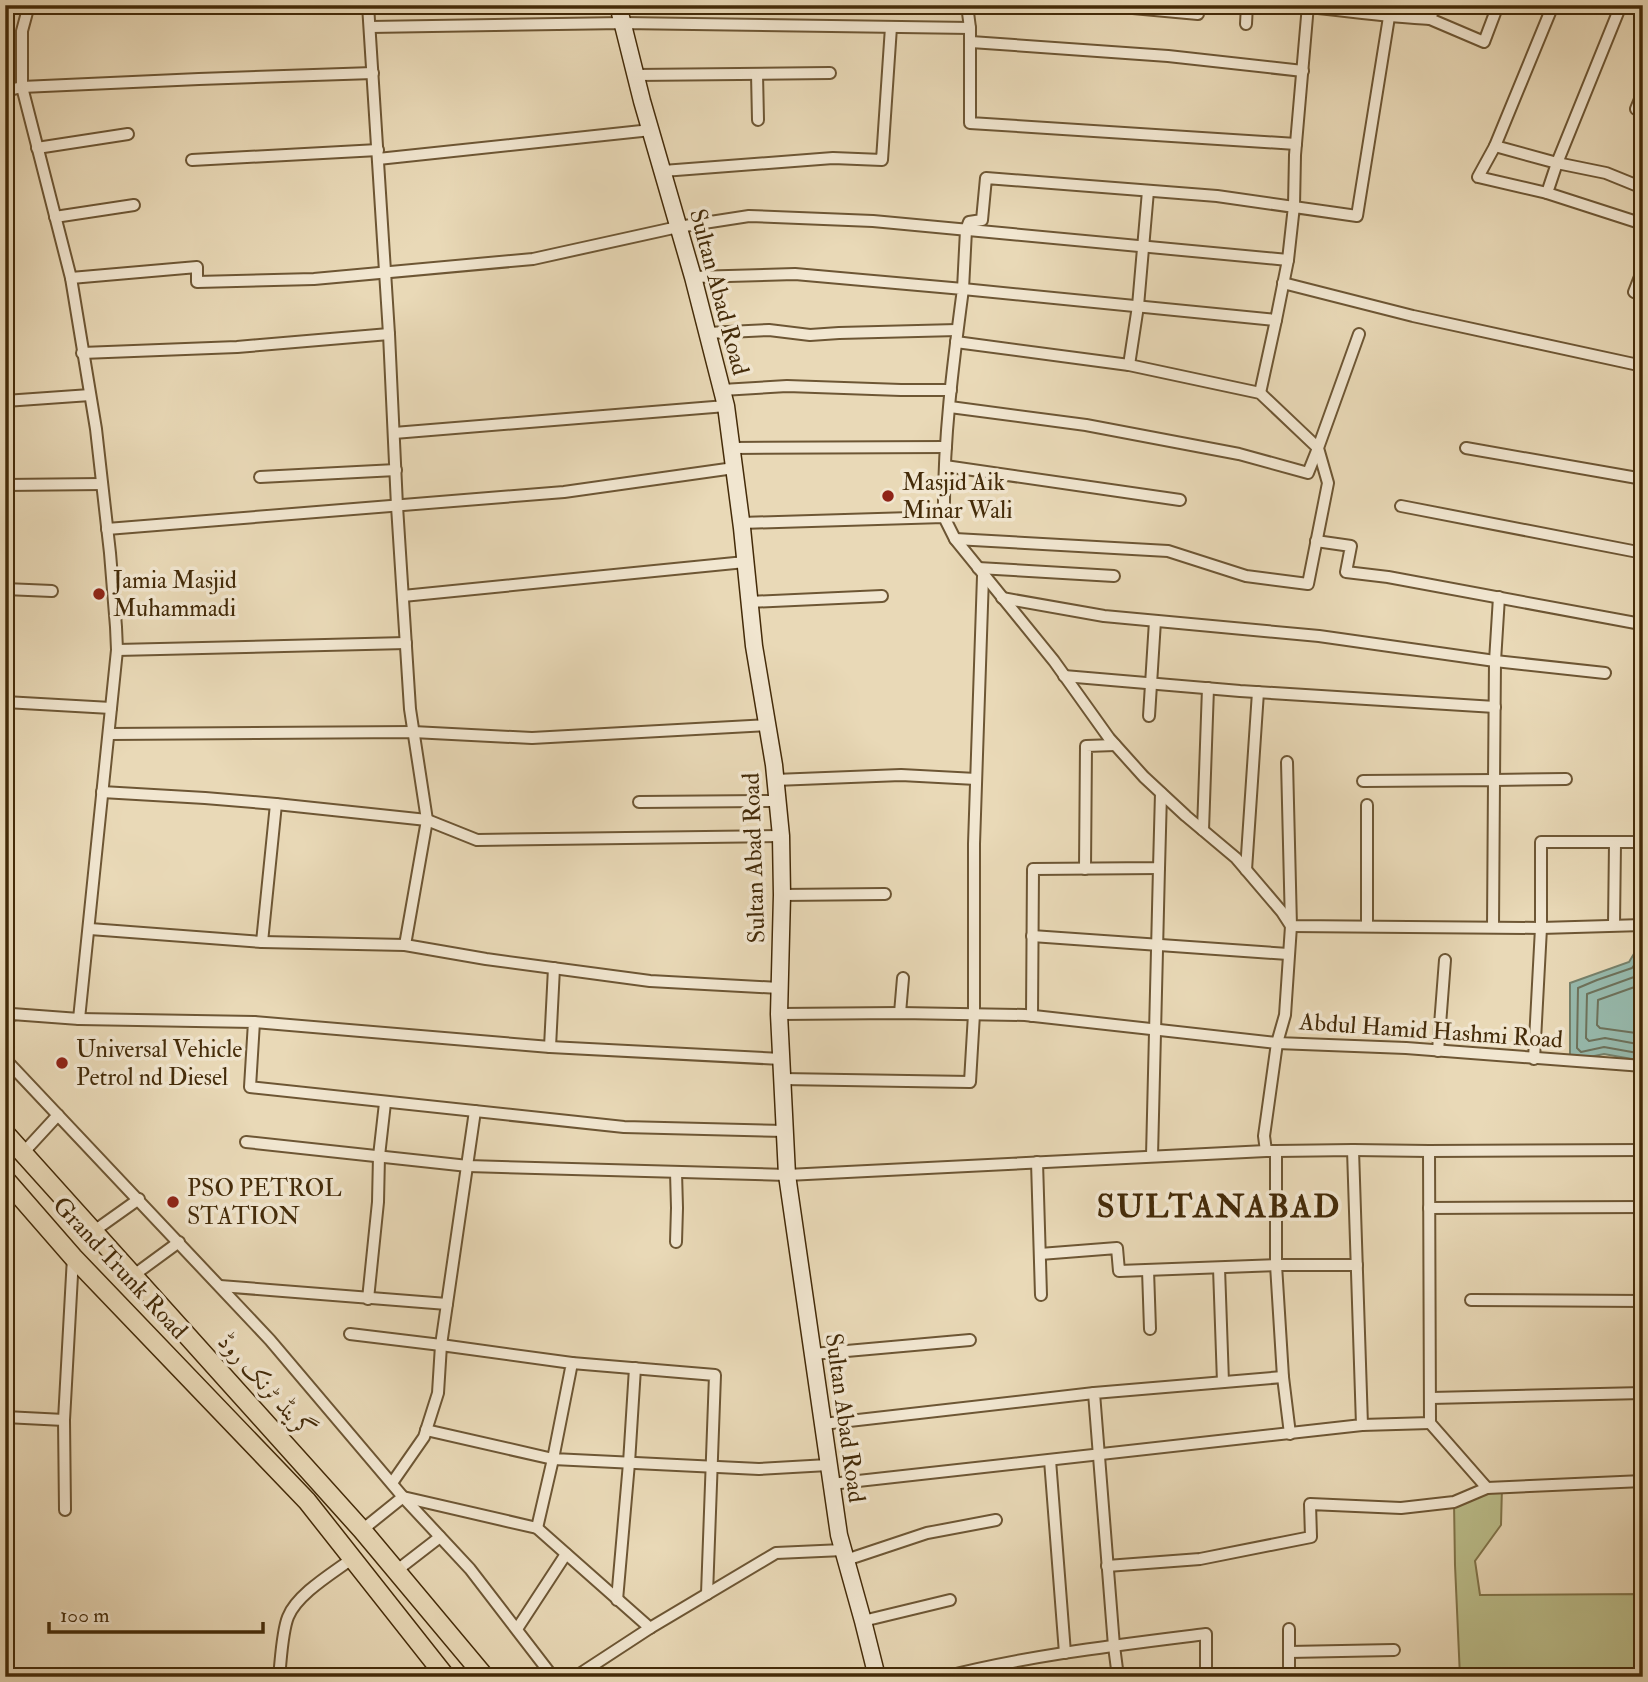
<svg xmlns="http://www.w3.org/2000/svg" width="1648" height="1682" viewBox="0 0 1648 1682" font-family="'IM FELL Double Pica',Amiri,serif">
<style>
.green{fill:#bbbe8b;stroke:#80744a;stroke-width:2}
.water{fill:#97baad;stroke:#76816b;stroke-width:2}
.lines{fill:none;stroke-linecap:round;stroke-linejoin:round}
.shore{stroke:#6e725b;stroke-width:2}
.street-casing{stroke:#6d5634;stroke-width:14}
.secondary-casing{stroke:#442b09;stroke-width:19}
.primary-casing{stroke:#442b09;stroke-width:21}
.street{stroke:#f1e6d0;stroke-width:10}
.secondary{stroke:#f1e6d0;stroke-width:16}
.primary{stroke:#e9d9b7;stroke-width:18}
.poi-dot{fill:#8f2418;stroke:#f1e6d0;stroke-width:2.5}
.labels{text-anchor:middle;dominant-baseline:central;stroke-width:7;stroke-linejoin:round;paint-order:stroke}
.street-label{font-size:24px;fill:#442b09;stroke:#f1e6d0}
.poi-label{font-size:24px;fill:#442b09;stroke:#f1e6d0;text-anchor:start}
.district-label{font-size:32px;font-weight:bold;letter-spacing:2px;fill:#442b09;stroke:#f1e6d0}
</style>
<rect width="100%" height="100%" fill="#e9d9b7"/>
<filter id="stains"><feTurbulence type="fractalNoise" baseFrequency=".00286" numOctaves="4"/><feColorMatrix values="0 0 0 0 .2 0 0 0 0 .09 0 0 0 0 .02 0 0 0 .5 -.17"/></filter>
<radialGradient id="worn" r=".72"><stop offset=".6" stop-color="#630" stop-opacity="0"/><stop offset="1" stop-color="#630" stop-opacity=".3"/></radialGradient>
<path class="green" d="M1502,1487L1501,1525L1475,1561L1480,1595L1643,1594V1677H1460L1455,1565L1454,1502Z"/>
<path class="water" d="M1643,939V1061L1604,1054L1570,1061V983L1629,962Z"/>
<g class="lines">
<g class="shore">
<path d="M1643,953L1632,968L1597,980L1578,988L1577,1048L1581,1052L1604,1047L1643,1054"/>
<path d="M1643,970L1634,977L1587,994L1586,1038L1589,1041L1605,1038L1643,1045"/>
<path d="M1643,984L1598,1000L1597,1025L1600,1028L1643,1034"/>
</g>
<defs>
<g id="street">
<path d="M1100,5L1198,14"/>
<path d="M1308,5L1295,155L1294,206L1288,260L1276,320L963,289L966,230L969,222L982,220L986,178L1217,196L1357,216L1389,17"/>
<path d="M1435,5L1430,19L1484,42L1498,5"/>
<path d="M1553,5L1495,146L1557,163L1547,193L1643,224"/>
<path d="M1621,5L1557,163L1606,173L1643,188"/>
<path d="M1308,7C1349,11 1389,17 1430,19"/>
<path d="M1246,24L1247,5"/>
<path d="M370,27L623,23L970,28L967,5"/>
<path d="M970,28V123L1296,144"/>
<path d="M971,42L1168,56L1303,71"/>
<path d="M757,74L758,120"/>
<path d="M636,75L830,73"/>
<path d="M5,91L22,87L199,79L373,73"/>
<path d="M1636,109L1643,92"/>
<path d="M1495,146L1478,177L1547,193"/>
<path d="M37,148L128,134"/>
<path d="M378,159L651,130"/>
<path d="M192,160L378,150"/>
<path d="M663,171L833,158L882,160L891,27"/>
<path d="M55,217L134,205"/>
<path d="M693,277L795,274L963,289C953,364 943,441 944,517"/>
<path d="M71,278L197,267V282L314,279L533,259L678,227L749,216L873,221L1288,260"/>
<path d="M1283,283L1413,316L1643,366"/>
<path d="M1634,292L1643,269"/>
<path d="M707,333L769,330L810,335L839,333L957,330"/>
<path d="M82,353L237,347L389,334"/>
<path d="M1129,365L1138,306L1148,191"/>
<path d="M722,390L787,386L901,390H951"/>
<path d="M1260,393L1276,320"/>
<path d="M5,401L90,395"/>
<path d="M950,407L1086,425L1239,454L1308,473L1318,448L1260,393L1129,365L956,342"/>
<path d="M394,433L726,406"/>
<path d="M732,448L946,447"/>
<path d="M1466,448L1643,479"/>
<path d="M945,466L1180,500"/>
<path d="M260,477L396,470"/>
<path d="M5,485L102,484"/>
<path d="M1401,506L1643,553"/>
<path d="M741,523L944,517L955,539L1054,661L1109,738L1144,777L1186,816L1236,858L1282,912L1291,926L1285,1015L1277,1043L1406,1048L1643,1066"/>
<path d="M107,529L564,492L734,468"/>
<path d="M955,539L1168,551L1246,576L1308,584L1328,483L1318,448L1359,334"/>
<path d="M1316,541L1351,546L1346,572L1388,577L1641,624L1643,614"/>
<path d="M978,568L1114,576"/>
<path d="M5,589L52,591"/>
<path d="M403,596L745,562"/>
<path d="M1499,597L1495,661L1494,780L1566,779"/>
<path d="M1002,598L1104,616L1319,636L1495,661L1605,673"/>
<path d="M749,602L882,596"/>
<path d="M117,650L406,643"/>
<path d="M1064,676L1240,691L1495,707"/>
<path d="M5,702L111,708"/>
<path d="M1149,716L1155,621"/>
<path d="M109,734L413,732L532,738L767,725"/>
<path d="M1287,762L1291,926L1541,928L1643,925"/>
<path d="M775,780L901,775L976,779"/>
<path d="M1363,781L1494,780L1493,927"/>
<path d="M102,792L205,798L276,804L427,820L477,840L781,836"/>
<path d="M639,802L777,801"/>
<path d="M1203,830L1208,688"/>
<path d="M1085,869L1086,746L1115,745"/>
<path d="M1246,870L1258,692"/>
<path d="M782,895L885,894"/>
<path d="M1614,925L1615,843"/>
<path d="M1367,926V805"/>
<path d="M90,929L262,942L276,804"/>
<path d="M1032,936L1288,954"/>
<path d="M262,942L405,945L427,820L410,709L397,506L389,334L368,5"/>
<path d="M405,945L486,959L650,981L779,988"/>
<path d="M900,1013L903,978"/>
<path d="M779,1014L900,1013L1025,1015L1277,1043L1264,1136L1266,1151H1276V1265L1283,1377L1290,1434"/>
<path d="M1032,1016L1033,869L1159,868L1161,793"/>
<path d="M79,1019L254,1022L250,1087L624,1127L785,1131"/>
<path d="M254,1022L550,1047L781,1059"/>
<path d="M5,1025L12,1014L79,1019L117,650L116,627L110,553L96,429L71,278L22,87V31L29,5"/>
<path d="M550,1047L554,968"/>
<path d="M1438,1051L1445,960"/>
<path d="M5,1059L270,1340L403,1497L470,1569L553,1677"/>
<path d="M1534,1059L1541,928V842H1643"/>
<path d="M782,1079L970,1082L974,1014V844L983,576"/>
<path d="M246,1142L468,1166L787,1175L1266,1151"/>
<path d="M1353,1150L1429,1151"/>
<path d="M23,1153L58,1115"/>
<path d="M1152,1156L1159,868"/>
<path d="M1037,1162L1041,1295"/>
<path d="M676,1172L677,1208L676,1242"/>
<path d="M1429,1208L1643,1207"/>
<path d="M94,1231L139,1199"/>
<path d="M1040,1254L1117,1248L1119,1271L1276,1265H1357"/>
<path d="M1219,1268L1223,1382"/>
<path d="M1148,1270L1150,1329"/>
<path d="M134,1275L179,1242"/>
<path d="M220,1286L447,1304"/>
<path d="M368,1299L378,1202L379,1156L385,1103"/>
<path d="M1471,1300L1643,1301"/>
<path d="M350,1334L441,1345L475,1111"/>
<path d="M813,1354L970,1340"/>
<path d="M572,1363L715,1375L707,1594"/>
<path d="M1431,1398L1643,1393"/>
<path d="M5,1417L64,1420"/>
<path d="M1430,1423L1487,1488"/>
<path d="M823,1424L1094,1393"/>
<path d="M1362,1425L1430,1423L1429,1151L1643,1150"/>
<path d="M426,1430L553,1459L537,1528"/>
<path d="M1050,1460L1065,1653"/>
<path d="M392,1483L424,1437L438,1393L441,1345L572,1363L553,1459L759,1469L828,1465"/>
<path d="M831,1484L1362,1425L1353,1150L1276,1151"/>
<path d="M65,1510L64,1420L73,1257"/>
<path d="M362,1530L403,1497L537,1528L650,1628L575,1677"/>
<path d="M846,1560L927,1533L996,1520"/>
<path d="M1107,1566L1200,1559L1311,1537L1310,1504L1401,1508L1454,1502L1487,1488L1643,1481"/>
<path d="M396,1571L440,1537"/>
<path d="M617,1600L629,1463L635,1368"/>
<path d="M863,1621L950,1600"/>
<path d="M650,1628L776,1553L843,1550"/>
<path d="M517,1629L566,1554"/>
<path d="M1289,1629V1677"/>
<path d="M1289,1652L1394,1650"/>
<path d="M279,1677C281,1660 282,1632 288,1617C297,1594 333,1573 353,1558"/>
<path d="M944,1677C1030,1655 1118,1645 1206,1634V1677"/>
<path d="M1118,1677L1114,1646L1094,1393L1283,1377"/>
</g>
<path id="secondary" d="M618,5L642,101L693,277L726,406L742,528L754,646L774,765L781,836L782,895L779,1014L787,1175L839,1535L863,1621L877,1677"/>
<g id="primary">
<path d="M5,1133L362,1530L485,1677"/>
<path d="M5,1179L73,1257L307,1501L446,1677"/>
</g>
</defs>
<use href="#street" class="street-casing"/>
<use href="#secondary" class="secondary-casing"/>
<use href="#primary" class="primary-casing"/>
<use href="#street" class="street"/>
<use href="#secondary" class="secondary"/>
<use href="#primary" class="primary"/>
</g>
<g class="poi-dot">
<circle cx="888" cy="496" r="7"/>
<circle cx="99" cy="594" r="7"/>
<circle cx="62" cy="1063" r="7"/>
<circle cx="173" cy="1202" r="7"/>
</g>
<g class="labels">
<g class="street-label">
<text transform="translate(719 292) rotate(75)">Sultan Abad Road</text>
<text transform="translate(754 858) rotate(-92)">Sultan Abad Road</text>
<text transform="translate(1431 1031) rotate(4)">Abdul Hamid Hashmi Road</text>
<text transform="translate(120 1268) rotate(47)">Grand Trunk Road</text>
<text transform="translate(266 1386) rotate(48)">گرینڈ ٹرنک روڈ</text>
<text transform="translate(845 1418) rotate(82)">Sultan Abad Road</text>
</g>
<g class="poi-label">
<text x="902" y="482">Masjid Aik<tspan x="902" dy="28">Minar Wali</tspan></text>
<text x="113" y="580">Jamia Masjid<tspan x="113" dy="28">Muhammadi</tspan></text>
<text x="76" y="1049">Universal Vehicle<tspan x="76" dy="28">Petrol nd Diesel</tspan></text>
<text x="187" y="1188">PSO PETROL<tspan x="187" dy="28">STATION</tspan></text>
</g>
<g class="district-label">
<text x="1219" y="1207">SULTANABAD</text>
</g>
</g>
<rect width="1648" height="1682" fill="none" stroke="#e9d9b7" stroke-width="28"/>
<rect x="7" y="7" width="1634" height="1668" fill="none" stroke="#442b09" stroke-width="3.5"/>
<rect x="14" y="14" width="1620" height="1654" fill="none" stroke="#442b09" stroke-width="2"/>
<path d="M49 1622v10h214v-10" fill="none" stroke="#442b09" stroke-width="3.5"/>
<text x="60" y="1622" font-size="21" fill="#442b09" stroke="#f1e6d0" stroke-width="5" paint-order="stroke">100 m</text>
<rect width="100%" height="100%" filter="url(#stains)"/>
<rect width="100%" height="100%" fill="url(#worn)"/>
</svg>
